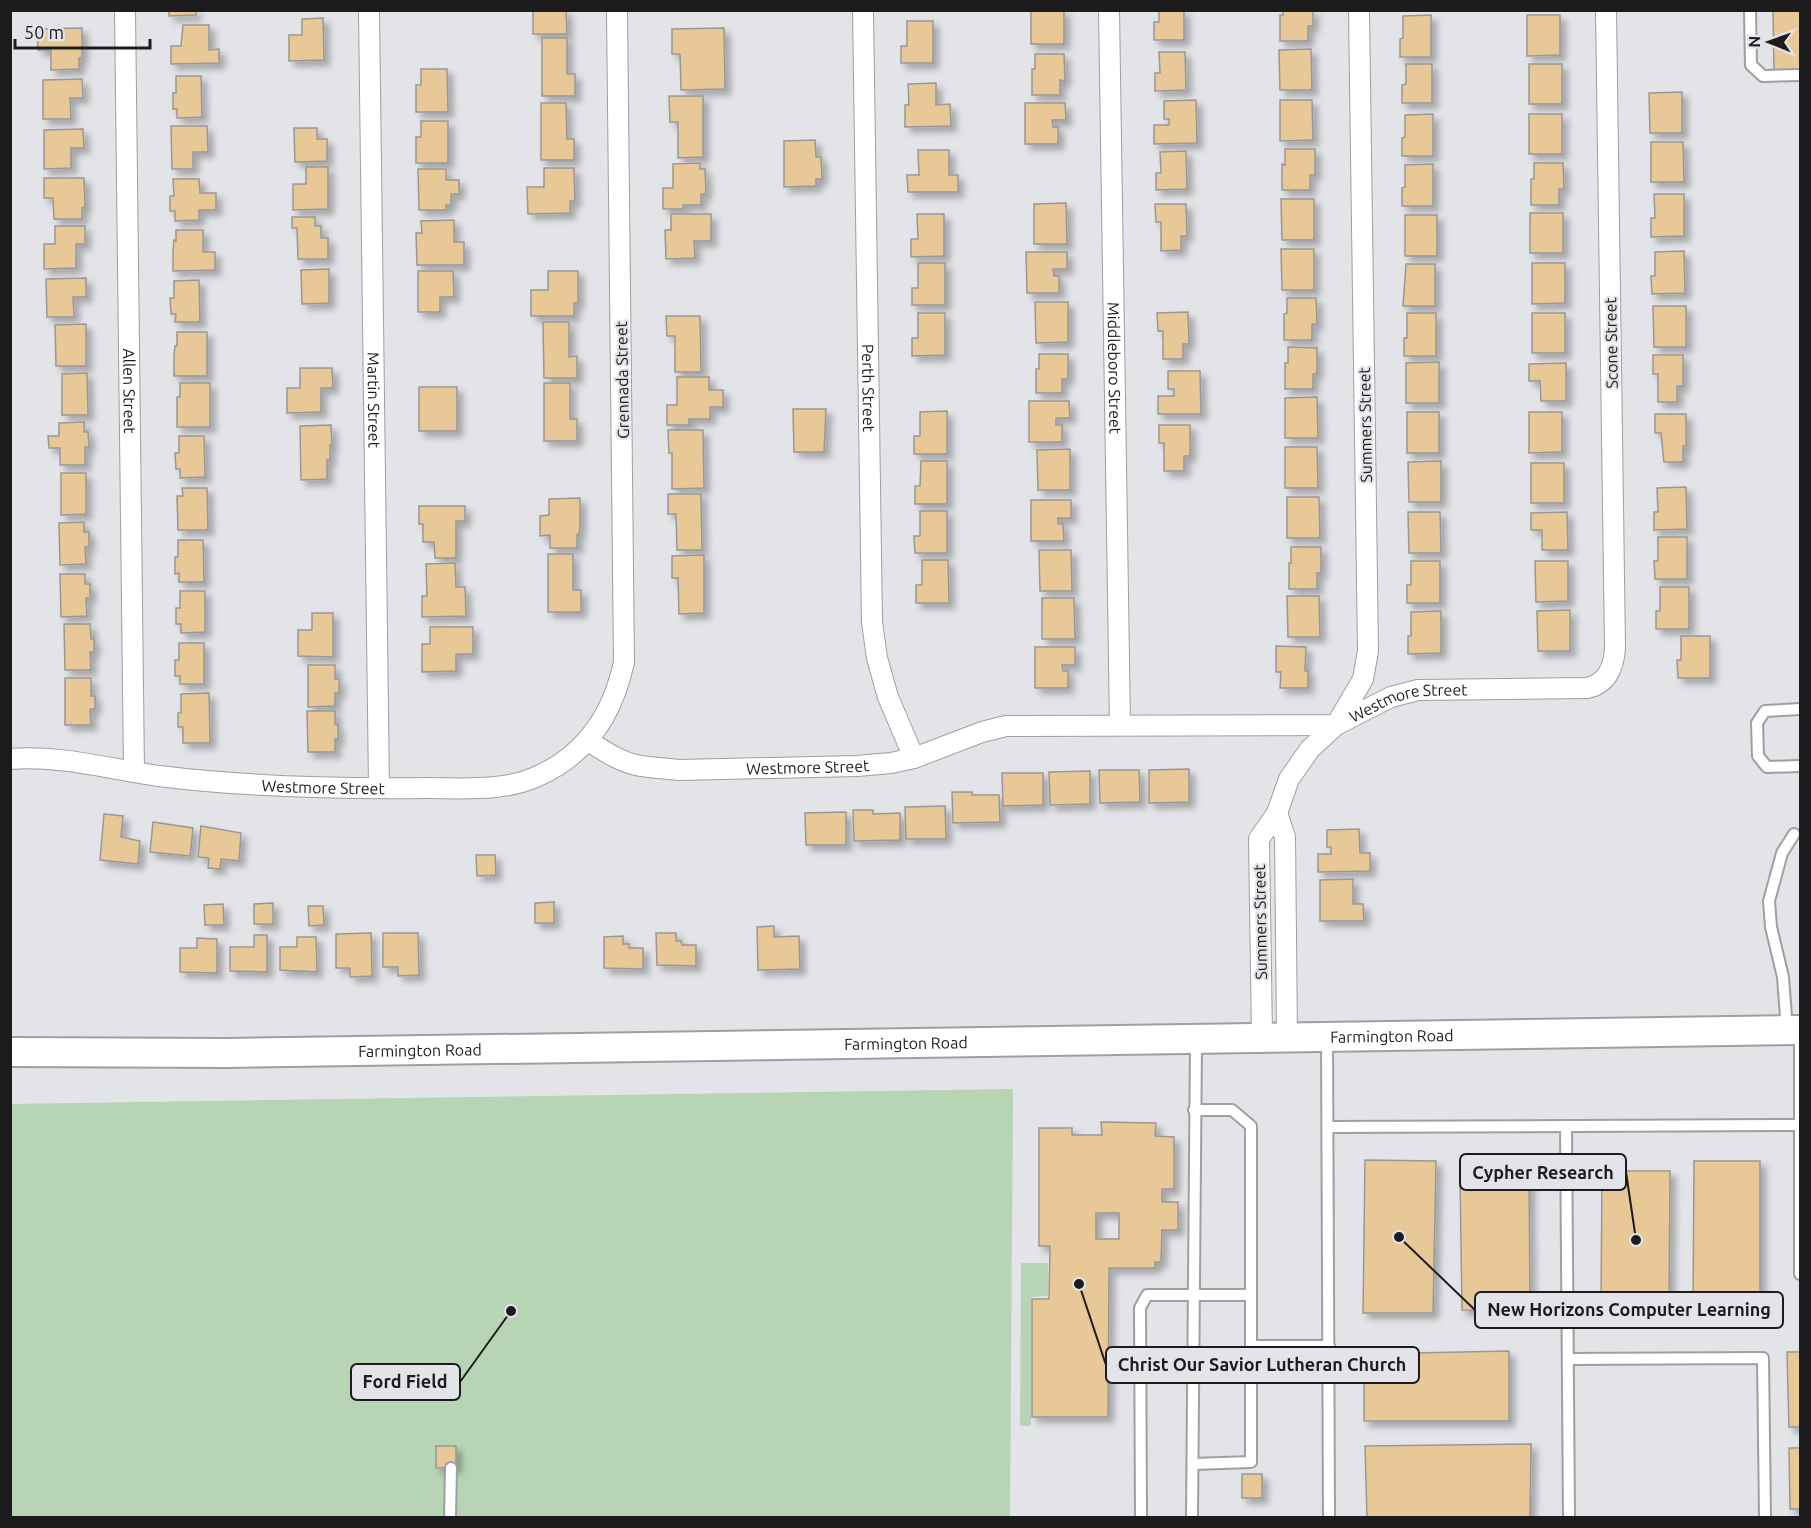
<svg xmlns="http://www.w3.org/2000/svg" width="1811" height="1528" viewBox="0 0 1811 1528" font-family="Ubuntu,sans-serif">
<style>
.green{fill:#b7d4b5}
.building{fill:#e8c896;stroke:#9a9895;stroke-width:1.5;fill-rule:evenodd;filter:url(#shadow)}
.lines{fill:none;stroke-linecap:round;stroke-linejoin:round}
.lane-casing{stroke:#9e9fa2;stroke-width:14}
.street-casing{stroke:#9e9fa2;stroke-width:22}
.secondary-casing{stroke:#9e9fa2;stroke-width:32}
.lane{stroke:#fff;stroke-width:10}
.street{stroke:#fff;stroke-width:20}
.secondary{stroke:#fff;stroke-width:28}
.labels{text-anchor:middle;dominant-baseline:central;stroke-width:4.5;stroke-linejoin:round;paint-order:stroke}
.street-label{font-size:16px;fill:#1c1c1e;stroke:#e2e4e7}
.leader{fill:none;stroke:#1c1c1e;stroke-width:2}
.callout-dot{fill:#1c1c1e;stroke:#e2e4e7;stroke-width:2}
.callout{fill:#e2e4e7;stroke:#1c1c1e;stroke-width:2}
.callout-label{font-size:18px;text-anchor:middle;font-weight:bold;fill:#1c1c1e}
</style>
<defs>
<filter id="shadow"><feDropShadow dx="5.5" dy="5.5" stdDeviation="3" flood-color="#0004"/></filter>
</defs>
<rect width="100%" height="100%" fill="#e2e4e7"/>
<g class="green">
<path d="M1013,1089L1010,1517H11L10,1104Z"/>
<path d="M1021,1263H1048V1296L1031,1297V1426H1020Z"/>
</g>
<g class="building">
<path d="M169,10H196V15L169,16Z"/>
<path d="M533,10H566L567,34H533Z"/>
<rect x="1031" y="10" width="33" height="34"/>
<path d="M1159,10H1184V40H1154V22H1159Z"/>
<path d="M1283,10H1313V26H1308V41H1280V15H1283Z"/>
<path d="M1773,10H1800V71H1774Z"/>
<path d="M1431,15V57H1400V39L1403,38V16Z"/>
<path d="M1527,15H1560V55L1527,56Z"/>
<path d="M323,18L324,60L289,61V35H302V19Z"/>
<path d="M907,21H933V63H901V46H907Z"/>
<path d="M183,25H209V50L219,49V63L171,64V46H181Z"/>
<path d="M82,28V58H79V69L51,70V50H38L37,29Z"/>
<path d="M724,28L725,89L681,90L680,54H672V29Z"/>
<path d="M542,38H567V74H575V96H542Z"/>
<path d="M1311,49L1312,90H1280L1279,50Z"/>
<path d="M1159,52H1185L1186,90L1155,91V73H1160Z"/>
<path d="M1035,54H1064L1065,81L1060,80V95H1032V69H1035Z"/>
<path d="M1406,64H1432V103H1402V85L1406,84Z"/>
<rect x="1529" y="64" width="33" height="40"/>
<path d="M421,69H447L448,112H416V85H421Z"/>
<path d="M176,76H201L202,117L177,118V109H173V93H176Z"/>
<path d="M82,79L83,98H70L71,119H43V80Z"/>
<path d="M936,83V105L950,104L951,126L905,127V105H909L908,84Z"/>
<path d="M1682,92V133H1650L1649,93Z"/>
<path d="M669,96H703V157L678,158V122H670Z"/>
<path d="M1196,100L1197,143L1154,144V125H1169V119H1164V101Z"/>
<path d="M1280,100H1312L1313,140L1280,141Z"/>
<path d="M541,103H566L567,139H574V160H541Z"/>
<path d="M1025,103H1065L1066,120H1052L1053,127H1058V144H1025Z"/>
<path d="M1433,114V156H1402V138L1405,137V115Z"/>
<rect x="1529" y="114" width="33" height="40"/>
<path d="M421,121H448V163H416V137H421Z"/>
<path d="M171,126H207L208,152H193V169H172Z"/>
<path d="M294,128H317V139H327V161L295,162Z"/>
<path d="M83,129L84,148H71V168L44,169V130Z"/>
<path d="M815,140L816,157H821L822,179H816V186L784,187V141Z"/>
<path d="M1651,142H1683L1684,182H1651Z"/>
<path d="M1285,149H1315V175H1310V190H1282V164L1285,165Z"/>
<path d="M918,150H949V175H958V192H908L907,175H919Z"/>
<path d="M1186,151L1187,189L1156,190V173H1161L1160,152Z"/>
<path d="M700,163V169H705L706,194H701V205H683V209H663V188H673V164Z"/>
<path d="M1534,163H1563L1564,189H1559V205H1531V179H1534Z"/>
<path d="M1433,164V206H1402V188L1405,187V165Z"/>
<path d="M306,167H328V209L293,210V184H306Z"/>
<path d="M544,168H574L575,201H570V213L528,214L527,187H544Z"/>
<path d="M418,169H446V180H459V194H451V205H446V210H419Z"/>
<path d="M44,178H84L85,207L82,208V219H54L53,198H44Z"/>
<path d="M173,179H199L200,193H216V210H199V220L175,221V211H170V196H174Z"/>
<path d="M1654,194H1684V236L1651,237V218H1655Z"/>
<path d="M1281,199H1314V240H1282Z"/>
<path d="M1066,203L1067,244H1034V204Z"/>
<path d="M1155,204H1186L1187,236H1181V250L1161,251V222H1156Z"/>
<rect x="1530" y="213" width="33" height="40"/>
<path d="M671,214H711V241H694L695,258L666,259L665,230H671Z"/>
<path d="M917,214H944V256L911,257V239H918Z"/>
<rect x="1405" y="215" width="32" height="41"/>
<path d="M292,217H315V226H321V238H328V259H298L297,228H292Z"/>
<path d="M454,220V242H464V265H417L416,233H422L421,221Z"/>
<path d="M55,226H85V244H76V268L44,269V244H55Z"/>
<path d="M176,230H203V252H215V270L173,271V251L174,240L176,241Z"/>
<path d="M1281,249H1314V290H1282Z"/>
<path d="M1684,251L1685,293L1652,294L1651,276H1655V252Z"/>
<path d="M1026,252H1067V269H1053L1054,276H1059V293H1027Z"/>
<path d="M918,263H945V305H912V288H918Z"/>
<path d="M1532,263H1565V303L1532,304Z"/>
<path d="M1406,264H1435V306H1403Z"/>
<path d="M329,269V303L302,304L301,270Z"/>
<path d="M418,271H453L454,297H440V312H418Z"/>
<path d="M548,271H578V303H574V316H531V290H548Z"/>
<path d="M86,278V297H73L74,317H47L46,279Z"/>
<path d="M199,280L200,322H175L176,314H171L170,298H174V281Z"/>
<path d="M1287,298H1316L1317,324H1312V340H1284V314L1287,313Z"/>
<path d="M1035,302H1068V342L1036,343Z"/>
<path d="M1653,306H1686V347H1654Z"/>
<path d="M1188,312L1189,344H1183V359H1163V331H1158L1157,313Z"/>
<path d="M918,313H945V355L912,356V338H918Z"/>
<path d="M1407,313H1436V356H1404V338H1407Z"/>
<rect x="1532" y="313" width="33" height="40"/>
<path d="M666,316H700L701,372H675V336H667Z"/>
<path d="M543,322H569V357L577,356V378H544Z"/>
<path d="M86,324V366H56L55,325Z"/>
<path d="M177,332H207V376H174V356L175,346H177Z"/>
<path d="M1288,347L1317,348V373L1313,374V389H1285V363H1288Z"/>
<path d="M1039,354H1068V379H1062V393H1036V369H1039Z"/>
<path d="M1653,355H1683V386H1677V402H1658V374H1653Z"/>
<path d="M1439,362V403H1406V363Z"/>
<path d="M1566,363V401H1541L1540,381H1529V364Z"/>
<path d="M300,368H332L333,388H321V412L287,413V388H300Z"/>
<path d="M1168,371H1200L1201,414H1158V396H1174V389H1168Z"/>
<path d="M87,373L88,415H62V374Z"/>
<path d="M677,377H709V390H723V407H710V419H689V425H667V405H677Z"/>
<path d="M180,383H210V427H177V397H180Z"/>
<path d="M544,383H570V419H577V441H544Z"/>
<rect x="419" y="387" width="38" height="44"/>
<path d="M1317,397L1318,438H1285V398Z"/>
<path d="M1029,401H1069L1070,418H1056V425H1062V442H1029Z"/>
<path d="M793,409H826L824,452H794Z"/>
<path d="M947,411V454H914V436H920V412Z"/>
<rect x="1407" y="412" width="32" height="41"/>
<path d="M1529,412H1562V452L1529,453Z"/>
<path d="M1655,414H1686V446H1683V462H1664L1661,433H1655Z"/>
<path d="M84,422V432H88L89,447H85V465H60V448H49L48,436H59V423Z"/>
<path d="M331,425L332,446L330,445V460H327V479L301,480L300,426Z"/>
<path d="M1159,425H1190V456H1184V471H1164V443H1159Z"/>
<path d="M668,430H703L704,488L672,489V453H669Z"/>
<path d="M179,436H204L205,477L180,478V469H176L175,453H179Z"/>
<path d="M1285,447H1317L1318,488H1285Z"/>
<path d="M1070,449V490H1038L1037,450Z"/>
<path d="M921,461H947V504H915V486H920Z"/>
<path d="M1441,461V502H1409L1408,462Z"/>
<rect x="1531" y="463" width="33" height="40"/>
<path d="M61,473H86V514L61,515Z"/>
<path d="M1686,487L1687,529L1654,530V512H1658L1657,488Z"/>
<path d="M182,488H207L208,530H178L177,496H183Z"/>
<path d="M668,494H701L702,550H677L676,514H668Z"/>
<path d="M1287,497H1319L1320,538H1287Z"/>
<path d="M580,498V525L579,534H577V548H550V535L540,536V516L549,515V499Z"/>
<path d="M1031,500H1071V518H1058V524H1063L1064,541H1031Z"/>
<path d="M419,506H465V521H456V558H435L434,542H423V524H419Z"/>
<path d="M920,511H947V553H915L914,536H920Z"/>
<path d="M1408,512H1440L1441,553H1409Z"/>
<path d="M1567,512L1568,550H1542V530H1531V513Z"/>
<path d="M84,522V532H89V546L85,547L86,564L60,565L59,523Z"/>
<path d="M1658,537H1687V579H1655L1654,561H1658Z"/>
<path d="M178,540H203L204,582H179V573L175,574V557H178Z"/>
<path d="M1291,547H1321V573H1317V589H1289V563H1291Z"/>
<path d="M1039,550H1071L1072,591H1040Z"/>
<path d="M548,554H573V590H581V612H548Z"/>
<path d="M704,555V613L679,614L678,578H672V556Z"/>
<path d="M922,560H948L949,603H916V585H922Z"/>
<path d="M1411,561H1440V603H1407V585H1411Z"/>
<path d="M1535,561H1568V601L1536,602Z"/>
<path d="M455,563L456,587H465L466,616L422,617V596H427L426,564Z"/>
<path d="M60,574H85V584H90V598H86L87,616L61,617Z"/>
<path d="M1660,587H1689V629H1656V611H1660Z"/>
<path d="M180,591H205V632L181,633V624H176V608H180Z"/>
<path d="M1287,596H1319L1320,637H1288Z"/>
<path d="M1042,598H1074L1075,639H1042Z"/>
<path d="M1570,610V651H1538L1537,611Z"/>
<path d="M1441,611V653L1408,654V636H1411V612Z"/>
<path d="M312,613H333V657L298,656V630H312Z"/>
<path d="M64,624H90L91,639H94V652H90L91,670H65Z"/>
<path d="M430,627H473V654H456V671L422,672V644H430Z"/>
<path d="M1681,636H1710V678H1678L1677,660H1681Z"/>
<path d="M179,643H204V684H180V676H175V660H179Z"/>
<path d="M1276,646L1306,647L1305,671H1308V688H1280L1281,672H1276Z"/>
<path d="M1035,647H1075V665H1062L1063,671H1068V688H1035Z"/>
<path d="M308,665H335V679H339V693H335V706L308,707Z"/>
<path d="M65,678H91V696H95V709H90L91,725H65Z"/>
<path d="M209,693L210,743H183V727H178V713H181V694Z"/>
<path d="M307,711H335V724L338,725V739H335V752H308Z"/>
<path d="M1189,769V802L1149,803V770Z"/>
<path d="M1099,770H1139L1140,802L1100,803Z"/>
<path d="M1090,771V804L1050,805L1049,772Z"/>
<path d="M1002,773H1043V805L1003,806Z"/>
<path d="M952,792H972V795H999L1000,822L953,823Z"/>
<path d="M945,806L946,839H906L905,807Z"/>
<path d="M853,810H873V814L900,813V840L854,841Z"/>
<path d="M846,812V845H806L805,813Z"/>
<path d="M104,814L123,816L121,837L140,841L138,864L100,860Z"/>
<path d="M153,822L193,828L190,856L150,852Z"/>
<path d="M201,826L241,833L239,861L221,859L220,869L208,868L209,858L198,857Z"/>
<path d="M1359,829L1360,853H1370V871L1318,872V854H1331V847H1327V830Z"/>
<path d="M476,855H495L496,875L477,876Z"/>
<path d="M1353,879V904H1363L1364,921H1320V880Z"/>
<path d="M554,902V923H535V903Z"/>
<path d="M273,903V924H254V904Z"/>
<path d="M223,904L224,925H205L204,905Z"/>
<path d="M308,906H323L324,925L309,926Z"/>
<path d="M774,926V937L799,936L800,969L758,970L757,927Z"/>
<path d="M371,933L372,976L350,977V968H336V934Z"/>
<path d="M383,933H418L419,975L398,976V967H383Z"/>
<path d="M656,933H676V941H681L682,945H696V966L657,965Z"/>
<path d="M254,935H267V972L230,971V947H254Z"/>
<path d="M623,936V944H629V948H643V969L604,968V937Z"/>
<path d="M297,937H316L317,972L280,970V947H297Z"/>
<path d="M197,938L217,939V973L180,972V948H197Z"/>
<path d="M1101,1122L1156,1123L1155,1136L1174,1137V1189H1162V1202H1178V1230H1162L1161,1262H1155V1268H1109L1108,1417H1032V1299H1049L1050,1246H1039V1128H1072V1135H1102ZM1096,1213H1119V1239H1096Z"/>
<path d="M1365,1160L1436,1161L1433,1313H1363Z"/>
<path d="M1694,1161H1760V1312H1693Z"/>
<path d="M1602,1171H1670L1669,1309H1601Z"/>
<path d="M1460,1177H1529L1530,1311L1462,1310Z"/>
<path d="M1509,1351V1421H1364V1354Z"/>
<path d="M1787,1352H1800V1427H1789Z"/>
<path d="M1531,1444L1530,1517L1367,1518L1365,1446Z"/>
<path d="M436,1446H456V1467L436,1468Z"/>
<path d="M1789,1448H1800V1509H1790Z"/>
<rect x="1242" y="1474" width="20" height="24"/>
</g>
<g class="lines">
<defs>
<g id="lane">
<path d="M1750,10L1751,65L1763,76L1800,75"/>
<path d="M1800,709L1765,711L1757,723L1758,756L1767,767L1800,766"/>
<path d="M1787,1030L1783,977L1771,927L1769,901L1782,853L1794,834"/>
<path d="M1327,1038L1329,1518"/>
<path d="M1800,1125V1274"/>
<path d="M1566,1126L1569,1518"/>
<path d="M1328,1127L1800,1125V1030"/>
<path d="M1251,1346H1329"/>
<path d="M1568,1359L1763,1358L1765,1518"/>
<path d="M1193,1464L1251,1462V1126L1232,1110H1194"/>
<path d="M450,1518L451,1468"/>
<path d="M1141,1518L1140,1308L1147,1295H1251"/>
<path d="M1192,1518L1196,1041"/>
</g>
<g id="street">
<path id="s1" d="M125,10L134,772"/>
<path id="s2" d="M369,10L379,788"/>
<path id="s3" d="M863,10L872,622L877,658L888,697L914,758"/>
<path id="s4" d="M1109,10L1120,725"/>
<path id="s5" d="M588,741C603,750 618,761 636,765C649,768 665,768 679,770L857,766L891,763L914,758L982,732L1006,726L1336,725L1391,697L1418,690L1587,688C1607,684 1614,667 1615,648L1606,10"/>
<path id="s6" d="M10,759C60,755 110,769 159,776C247,787 337,789 426,788C463,788 504,792 538,776C587,754 613,714 624,662L617,10"/>
<path d="M1277,813L1285,837L1287,1037"/>
<path d="M1262,1037L1259,839L1277,813L1289,779L1310,749L1336,725L1363,679L1368,651L1359,10"/>
</g>
<g id="secondary">
<path id="s7" d="M10,1052L228,1053L1800,1030"/>
</g>
</defs>
<use href="#lane" class="lane-casing"/>
<use href="#street" class="street-casing"/>
<use href="#secondary" class="secondary-casing"/>
<use href="#lane" class="lane"/>
<use href="#street" class="street"/>
<use href="#secondary" class="secondary"/>
</g>
<g class="labels">
<g class="street-label">
<text transform="translate(1611 343) rotate(-91)">Scone Street</text>
<text stroke="none"><textPath href="#s4" startOffset="358">Middleboro Street</textPath></text>
<text transform="translate(622 380) rotate(-91)">Grennada Street</text>
<text stroke="none"><textPath href="#s3" startOffset="378">Perth Street</textPath></text>
<text stroke="none"><textPath href="#s1" startOffset="381">Allen Street</textPath></text>
<text stroke="none"><textPath href="#s2" startOffset="390">Martin Street</textPath></text>
<text transform="translate(1365 425) rotate(-91)">Summers Street</text>
<text stroke="none"><textPath href="#s5" startOffset="838">Westmore Street</textPath></text>
<text stroke="none"><textPath href="#s5" startOffset="226">Westmore Street</textPath></text>
<text stroke="none"><textPath href="#s6" startOffset="315">Westmore Street</textPath></text>
<text transform="translate(1260 922) rotate(-91)">Summers Street</text>
<text stroke="none"><textPath href="#s7" startOffset="1382">Farmington Road</textPath></text>
<text stroke="none"><textPath href="#s7" startOffset="896">Farmington Road</textPath></text>
<text stroke="none"><textPath href="#s7" startOffset="410">Farmington Road</textPath></text>
</g>
</g>
<path class="leader" d="M1636 1240L1626 1172M1399 1237L1475 1310M1079 1284L1106 1365M511 1311L460 1382"/>
<g class="callout-dot">
<circle cx="1636" cy="1240" r="6"/>
<circle cx="1399" cy="1237" r="6"/>
<circle cx="1079" cy="1284" r="6"/>
<circle cx="511" cy="1311" r="6"/>
</g>
<g class="callout">
<rect x="1460" y="1154" width="166" height="36" rx="6"/>
<rect x="1475" y="1292" width="308" height="36" rx="6"/>
<rect x="1106" y="1347" width="313" height="36" rx="6"/>
<rect x="351" y="1364" width="109" height="36" rx="6"/>
</g>
<g class="callout-label">
<text x="1543" y="1179">Cypher Research</text>
<text x="1629" y="1316">New Horizons Computer Learning</text>
<text x="1262" y="1371">Christ Our Savior Lutheran Church</text>
<text x="405" y="1388">Ford Field</text>
</g>
<rect width="1811" height="1528" fill="none" stroke="#1c1c1e" stroke-width="24"/>
<g transform="translate(1769 42) rotate(271)" stroke="#e2e4e7" stroke-width="4.5" paint-order="stroke">
<path d="M0-4.5L10 22L0 15L-10 22Z" fill="#1c1c1e"/>
<text y="-9" font-size="16" font-weight="bold" text-anchor="middle" fill="#1c1c1e">N</text>
</g>
<path d="M15 39v9h135v-9" fill="none" stroke="#1c1c1e" stroke-width="3"/>
<text x="24" y="39" font-size="18" fill="#1c1c1e" stroke="#e2e4e7" stroke-width="4.5" paint-order="stroke">50 m</text>
</svg>
